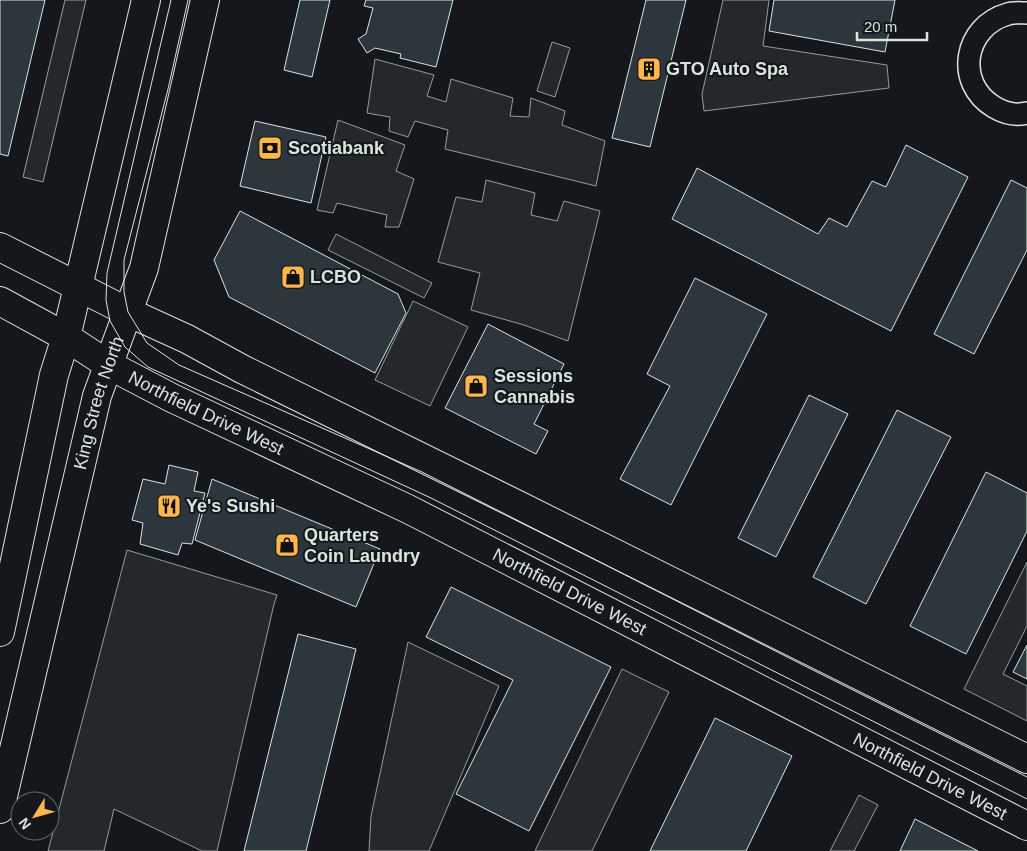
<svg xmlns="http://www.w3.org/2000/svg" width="1027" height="851" font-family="Helvetica,sans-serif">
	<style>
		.parking { fill: #24282b; stroke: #939e99 }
		.building { fill: #2c363c; stroke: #d8e6dc }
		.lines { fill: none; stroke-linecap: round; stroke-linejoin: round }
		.street-casing { stroke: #d8e6dc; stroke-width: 24 }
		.secondary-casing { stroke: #d8e6dc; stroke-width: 30 }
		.street { stroke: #14181c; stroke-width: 21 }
		.secondary { stroke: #14181c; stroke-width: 28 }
		.tram { stroke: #d8e6dc; stroke-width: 1 }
		.labels { text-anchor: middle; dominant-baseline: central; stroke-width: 4; stroke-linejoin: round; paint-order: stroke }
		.poi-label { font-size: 18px; font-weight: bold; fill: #d8e6dc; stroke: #14181c; text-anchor: start }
		.street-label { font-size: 18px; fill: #d8e6dc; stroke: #14181c }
	</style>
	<rect width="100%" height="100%" fill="#14181c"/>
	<path class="parking" d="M 65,0 L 86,0 L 43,182 L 23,177 Z
		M 723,0 L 769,0 L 763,46 L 887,65 L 889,88 L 704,111 L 702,94 Z
		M 552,42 L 570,48 L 555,97 L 537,91 Z
		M 375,59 L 434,75 L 427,96 L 446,102 L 451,79 L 513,98 L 510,116 L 529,117 L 531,98 L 565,111 L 562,125 L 605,141 L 596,186 L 445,149 L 448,130 L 415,121 L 408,137 L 389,131 L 390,117 L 367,113 Z
		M 338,120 L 405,145 L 396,171 L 414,179 L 399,227 L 385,227 L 387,215 L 337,203 L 333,213 L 317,210 Z
		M 486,180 L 535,193 L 531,215 L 557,221 L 564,201 L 600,211 L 568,341 L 524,325 L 471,310 L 480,273 L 438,262 L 456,197 L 482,202 Z
		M 336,234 L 432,283 L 424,298 L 328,250 Z
		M 413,301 L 468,327 L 430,406 L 375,380 Z
		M 127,550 L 277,595 L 274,604 L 217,851 L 202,851 L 114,809 L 104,851 L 48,851 Z
		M 1027,562 L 1027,626 L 1003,674 L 1027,686 L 1027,721 L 964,689 Z
		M 408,642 L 499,686 L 429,851 L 369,851 L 371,816 Z
		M 622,669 L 669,692 L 592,851 L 535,851 Z
		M 859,795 L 878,805 L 854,851 L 830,851 Z"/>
	<path class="building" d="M 0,0 L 45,0 L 8,156 L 0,154 Z
		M 300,0 L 330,0 L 312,77 L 284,70 Z
		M 366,0 L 453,0 L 436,67 L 400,58 L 401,54 L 375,48 L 367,53 L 358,39 L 366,34 L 373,8 L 364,6 Z
		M 646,0 L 686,0 L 650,147 L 612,138 Z
		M 774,0 L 895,0 L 885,52 L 769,31 Z
		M 255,121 L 326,137 L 311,203 L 240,186 Z
		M 906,145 L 968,177 L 891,331 L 672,219 L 697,168 L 818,234 L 829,218 L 847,227 L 872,181 L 886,187 Z
		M 1011,180 L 1027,188 L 1027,250 L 974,354 L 934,334 Z
		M 240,211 L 398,294 L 406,313 L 375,373 L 229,297 L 214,260 Z
		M 695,278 L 767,314 L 671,505 L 620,479 L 670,386 L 647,374 Z
		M 488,324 L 564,364 L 534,424 L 548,431 L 536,454 L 445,408 Z
		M 809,395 L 848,414 L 776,557 L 738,538 Z
		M 897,410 L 951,437 L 866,604 L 813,577 Z
		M 169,465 L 198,472 L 194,491 L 205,493 L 192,544 L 182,543 L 178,555 L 140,544 L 143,523 L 132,520 L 143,479 L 165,484 Z
		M 986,472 L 1027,493 L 1027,531 L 966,654 L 910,626 Z
		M 212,479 L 380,549 L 356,607 L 195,540 Z
		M 451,587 L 611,667 L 529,831 L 456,794 L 513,680 L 426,637 Z
		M 298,634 L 356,649 L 306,851 L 244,851 Z
		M 1027,645 L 1027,679 L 1013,672 Z
		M 715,718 L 792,756 L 746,851 L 650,851 Z
		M 915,819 L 978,851 L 900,851 Z"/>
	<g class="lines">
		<g class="street-casing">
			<path id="street" d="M 1027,13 C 1021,13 1013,12 1008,14 C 964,26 954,83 994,107 C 1004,113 1015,116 1027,113"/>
		</g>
		<g class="secondary-casing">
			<g id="secondary">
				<path d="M 0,247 L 128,312 L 187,339 L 242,369 L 518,505 L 1027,759"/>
				<path id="s1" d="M 0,301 L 66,337 L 109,365 L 172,398 L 408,509 L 1027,826"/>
				<path d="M 0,632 L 54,375 L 66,337 L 146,0"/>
				<path id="s2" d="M 0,809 L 97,396 L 144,268 L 205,0"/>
			</g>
		</g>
		<use href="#street" class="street"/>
		<use href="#secondary" class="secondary"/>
		<path class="tram" d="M 171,0 L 107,273 L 106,300 L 110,321 L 125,347 L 148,367 L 431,498 L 1027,799
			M 188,0 L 168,89 L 124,260 L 124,292 L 128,312 L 147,343 L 179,365 L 422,472 L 805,666 L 1027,777"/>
	</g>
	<defs>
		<g id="building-square" transform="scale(1.25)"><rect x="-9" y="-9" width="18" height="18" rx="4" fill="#ffb74d" stroke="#14181c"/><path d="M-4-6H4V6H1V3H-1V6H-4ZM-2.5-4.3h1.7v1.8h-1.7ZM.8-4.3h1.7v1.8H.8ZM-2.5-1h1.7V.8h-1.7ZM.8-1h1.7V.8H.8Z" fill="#111"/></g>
		<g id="bank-square" transform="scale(1.25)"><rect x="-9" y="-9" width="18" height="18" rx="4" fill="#ffb74d" stroke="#14181c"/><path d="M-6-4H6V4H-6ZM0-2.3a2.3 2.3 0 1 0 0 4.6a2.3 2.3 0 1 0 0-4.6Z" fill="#111"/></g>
		<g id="shop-square" transform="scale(1.25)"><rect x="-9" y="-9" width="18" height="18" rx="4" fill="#ffb74d" stroke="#14181c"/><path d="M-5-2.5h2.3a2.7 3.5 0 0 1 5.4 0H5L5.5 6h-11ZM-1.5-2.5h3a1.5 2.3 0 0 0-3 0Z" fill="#111"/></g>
		<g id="restaurant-square" transform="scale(1.25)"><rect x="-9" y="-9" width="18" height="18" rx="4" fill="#ffb74d" stroke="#14181c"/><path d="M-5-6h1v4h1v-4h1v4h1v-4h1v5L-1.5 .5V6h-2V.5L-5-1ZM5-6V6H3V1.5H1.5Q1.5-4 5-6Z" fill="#111"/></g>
	</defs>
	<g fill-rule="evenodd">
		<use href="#building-square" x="649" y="69"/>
		<use href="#bank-square" x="270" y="148"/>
		<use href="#shop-square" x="293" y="277"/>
		<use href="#shop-square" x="476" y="386"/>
		<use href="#restaurant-square" x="169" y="506"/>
		<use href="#shop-square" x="287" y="545"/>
	</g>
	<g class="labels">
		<g class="poi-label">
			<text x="666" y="69">GTO Auto Spa</text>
			<text x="288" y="148">Scotiabank</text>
			<text x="310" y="277">LCBO</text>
			<text x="494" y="376">Sessions<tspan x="494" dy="21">Cannabis</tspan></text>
			<text x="186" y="506">Ye's Sushi</text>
			<text x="304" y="535">Quarters<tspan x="304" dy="21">Coin Laundry</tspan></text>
		</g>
		<g class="street-label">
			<text stroke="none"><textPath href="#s2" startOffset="418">King Street North</textPath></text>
			<text stroke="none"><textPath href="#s1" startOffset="235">Northfield Drive West</textPath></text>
			<text stroke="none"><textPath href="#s1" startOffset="640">Northfield Drive West</textPath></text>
			<text stroke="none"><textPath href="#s1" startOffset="1045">Northfield Drive West</textPath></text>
		</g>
	</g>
	<g transform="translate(35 816) rotate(233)"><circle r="24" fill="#14181c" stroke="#626a69"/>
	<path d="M0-4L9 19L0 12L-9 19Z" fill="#ffb74d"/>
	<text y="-8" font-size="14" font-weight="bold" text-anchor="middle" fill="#d8e6dc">N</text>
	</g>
	<path d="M857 32v8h70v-8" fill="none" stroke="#d8e6dc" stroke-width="2.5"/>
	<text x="864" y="32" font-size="15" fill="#d8e6dc" stroke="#14181c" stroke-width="4" paint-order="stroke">20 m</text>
</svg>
